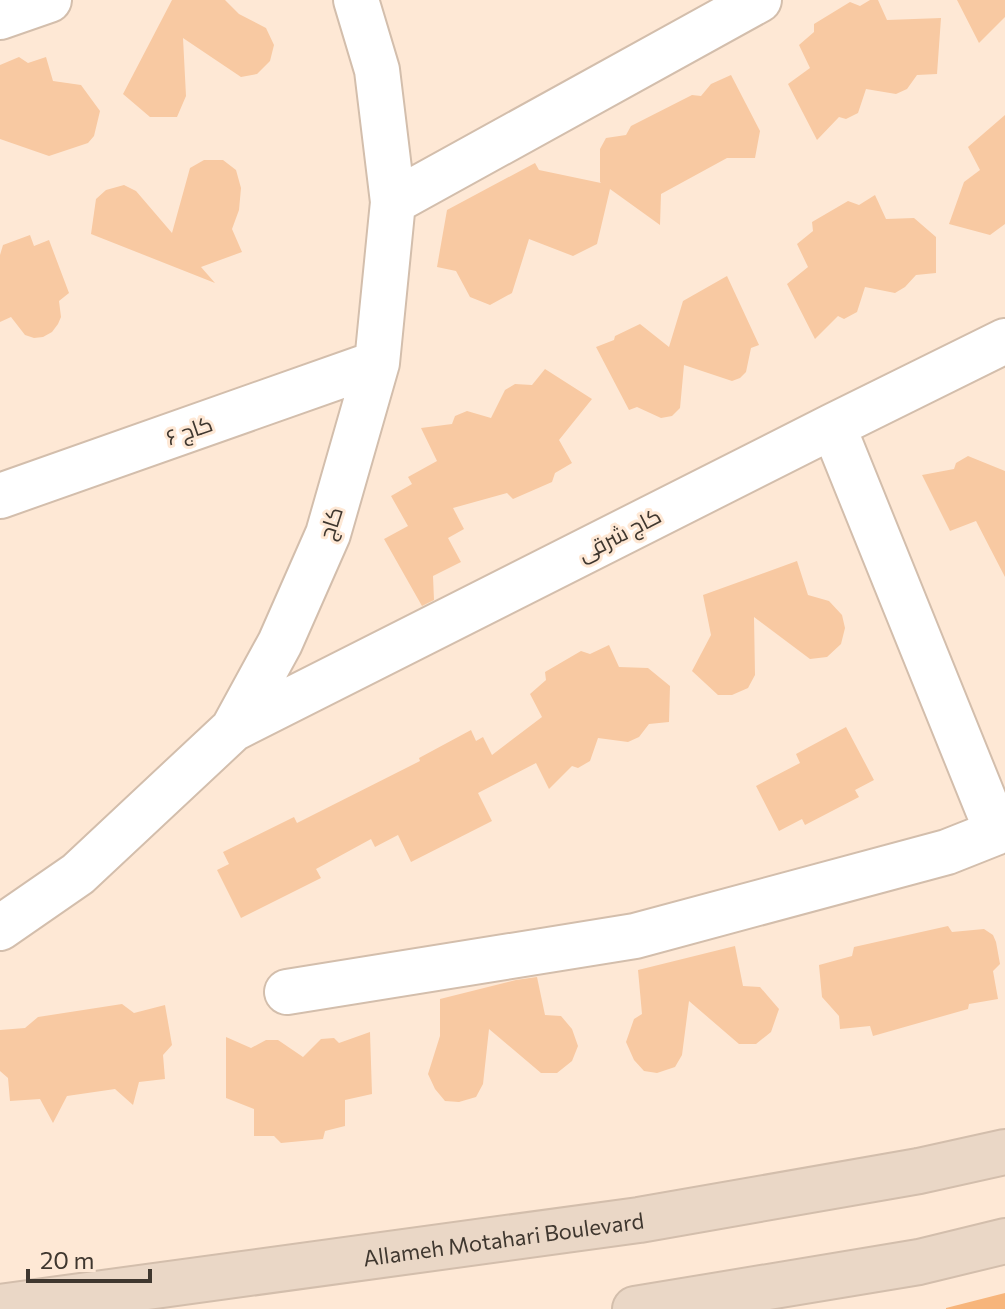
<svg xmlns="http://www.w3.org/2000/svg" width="1005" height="1309" font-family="Commissioner,Cairo,sans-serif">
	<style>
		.green { fill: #f7b57b }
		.building { fill: #f8c9a2 }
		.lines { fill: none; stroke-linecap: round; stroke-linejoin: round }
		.minor-casing { stroke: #d3beac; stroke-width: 48 }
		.secondary-casing { stroke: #d3beac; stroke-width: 48 }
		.minor { stroke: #fff; stroke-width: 44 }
		.secondary { stroke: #ead7c6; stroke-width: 44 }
		.labels { text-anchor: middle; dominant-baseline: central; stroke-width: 6; stroke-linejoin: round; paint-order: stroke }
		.street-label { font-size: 22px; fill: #3f372f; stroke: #fee8d5 }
	</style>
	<rect width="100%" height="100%" fill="#fee8d5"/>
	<path class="green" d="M 1005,1293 L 1005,1309 L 946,1309 L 946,1308 Z"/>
	<path class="building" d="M 172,0 L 225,0 L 239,14 L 266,28 L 274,45 L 270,61 L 257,74 L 241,77 L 183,38 L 186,96 L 177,117 L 150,117 L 123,94 Z
		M 870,0 L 878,0 L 887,20 L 941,18 L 937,74 L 917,75 L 907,89 L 896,94 L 866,89 L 858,113 L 846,119 L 839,117 L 817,140 L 788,84 L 810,68 L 799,45 L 814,32 L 814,24 L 850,2 L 860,6 Z
		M 957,0 L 1005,0 L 1005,17 L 979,43 Z
		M 19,57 L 28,63 L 46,57 L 53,81 L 81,85 L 100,111 L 94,136 L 88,143 L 49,156 L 0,139 L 0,65 Z
		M 731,75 L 760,131 L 755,158 L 727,158 L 661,194 L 660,225 L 610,189 L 597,244 L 573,256 L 529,239 L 512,293 L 490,305 L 470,297 L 456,271 L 437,267 L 447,210 L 535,163 L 539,170 L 601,183 L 600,182 L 600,149 L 606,138 L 626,135 L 631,126 L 692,95 L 701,96 L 711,84 Z
		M 1005,115 L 1005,224 L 990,235 L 949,224 L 964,182 L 980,170 L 968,147 Z
		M 204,160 L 223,160 L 236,170 L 241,188 L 239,210 L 232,229 L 242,252 L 201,267 L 215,283 L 91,234 L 96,199 L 106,190 L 124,185 L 136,191 L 172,233 L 190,168 Z
		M 875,195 L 886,219 L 914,218 L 936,237 L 936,273 L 916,275 L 905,287 L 895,293 L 865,287 L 857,312 L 844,319 L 838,316 L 815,339 L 787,284 L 808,267 L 797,244 L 813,231 L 812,222 L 848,201 L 859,205 Z
		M 30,235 L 34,246 L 49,240 L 69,293 L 59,301 L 61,317 L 58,324 L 52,332 L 43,337 L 34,338 L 25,335 L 11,317 L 0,322 L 0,255 L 3,245 Z
		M 727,276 L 759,345 L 751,348 L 746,372 L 740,378 L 732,381 L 684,365 L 680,408 L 672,416 L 661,418 L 637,407 L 629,410 L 596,347 L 614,340 L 615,336 L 640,324 L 669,347 L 683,301 Z
		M 545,369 L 592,399 L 559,440 L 572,463 L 555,473 L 552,482 L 513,499 L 507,493 L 453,508 L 464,529 L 448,538 L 461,562 L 433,576 L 434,600 L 422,606 L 384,539 L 408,526 L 391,496 L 412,484 L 408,477 L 437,461 L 421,428 L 452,424 L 455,416 L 467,411 L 491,418 L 505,390 L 515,384 L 532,385 Z
		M 968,456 L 1005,471 L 1005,577 L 976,521 L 950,531 L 922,475 L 954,469 L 956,463 Z
		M 797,561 L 808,595 L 829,601 L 842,615 L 845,628 L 841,644 L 827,657 L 810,659 L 754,617 L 755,675 L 748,688 L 732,695 L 718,695 L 692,671 L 711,635 L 703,595 Z
		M 609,645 L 619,667 L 648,668 L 670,686 L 669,722 L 649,724 L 639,737 L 628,742 L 598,738 L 590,761 L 578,768 L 572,766 L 549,789 L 536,763 L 478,793 L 492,821 L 411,862 L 398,835 L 375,847 L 371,839 L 316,869 L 321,878 L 241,918 L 217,870 L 229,864 L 223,852 L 294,817 L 297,823 L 420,761 L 419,758 L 471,730 L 476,741 L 483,737 L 492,755 L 542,717 L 530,694 L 546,680 L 545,672 L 581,651 L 590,654 Z
		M 846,727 L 874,780 L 855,790 L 859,797 L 805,825 L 802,819 L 779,831 L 756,786 L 800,763 L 796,754 Z
		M 948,926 L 952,932 L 984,929 L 993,935 L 996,942 L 1000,964 L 993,971 L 998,999 L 969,1004 L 968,1009 L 873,1036 L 870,1026 L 840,1029 L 839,1016 L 822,997 L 819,965 L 852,956 L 854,947 Z
		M 735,946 L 743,986 L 760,987 L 779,1009 L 771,1032 L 756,1044 L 739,1044 L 689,1001 L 682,1055 L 675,1067 L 657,1073 L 644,1071 L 634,1060 L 626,1042 L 634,1019 L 642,1014 L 638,970 Z
		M 537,977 L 545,1015 L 561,1016 L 572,1029 L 578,1046 L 572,1061 L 557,1073 L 541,1073 L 489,1029 L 483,1084 L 476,1097 L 459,1102 L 445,1101 L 435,1089 L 428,1074 L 440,1036 L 440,999 L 516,980 Z
		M 122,1004 L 134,1013 L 165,1005 L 172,1045 L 163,1055 L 165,1079 L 139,1082 L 133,1105 L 115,1089 L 67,1096 L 53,1123 L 40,1099 L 10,1101 L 8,1078 L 0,1071 L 0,1030 L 25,1028 L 38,1017 Z
		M 370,1032 L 372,1094 L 345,1100 L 345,1126 L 325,1131 L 323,1139 L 281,1143 L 274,1136 L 254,1136 L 254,1109 L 226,1098 L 226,1037 L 251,1048 L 266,1040 L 278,1040 L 303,1057 L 321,1039 L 334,1038 L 339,1043 Z"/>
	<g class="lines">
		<g class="minor-casing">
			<path id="minor" d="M 0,17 L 49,0
				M 393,202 L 759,0
				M 833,426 L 997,832
				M 0,496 L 377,363
				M 233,729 L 833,426 L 1005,341
				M 0,928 L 78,874 L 233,729 L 280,643 L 328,534 L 377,363 L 393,202 L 377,70 L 356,0
				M 287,992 L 635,936 L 947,852 L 1005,829"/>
		</g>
		<g class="secondary-casing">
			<g id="secondary">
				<path id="s1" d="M 0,1307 L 639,1220 L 919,1171 L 1005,1152"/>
				<path d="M 635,1309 L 919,1262 L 1005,1241"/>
			</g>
		</g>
		<use href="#minor" class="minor"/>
		<use href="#secondary" class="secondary"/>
	</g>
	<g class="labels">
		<g class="street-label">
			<text transform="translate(189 430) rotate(-19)">کاج ۶</text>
			<text transform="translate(330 523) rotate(-72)">کاج</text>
			<text transform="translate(619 534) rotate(-27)">کاج شرقی</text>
			<text stroke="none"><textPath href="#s1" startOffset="508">Allameh Motahari Boulevard</textPath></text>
		</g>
	</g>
	<path d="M28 1269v12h122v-12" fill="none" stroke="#3f372f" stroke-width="4"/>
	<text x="40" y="1269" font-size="24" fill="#3f372f" stroke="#fee8d5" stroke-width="6" paint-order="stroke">20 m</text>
</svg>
